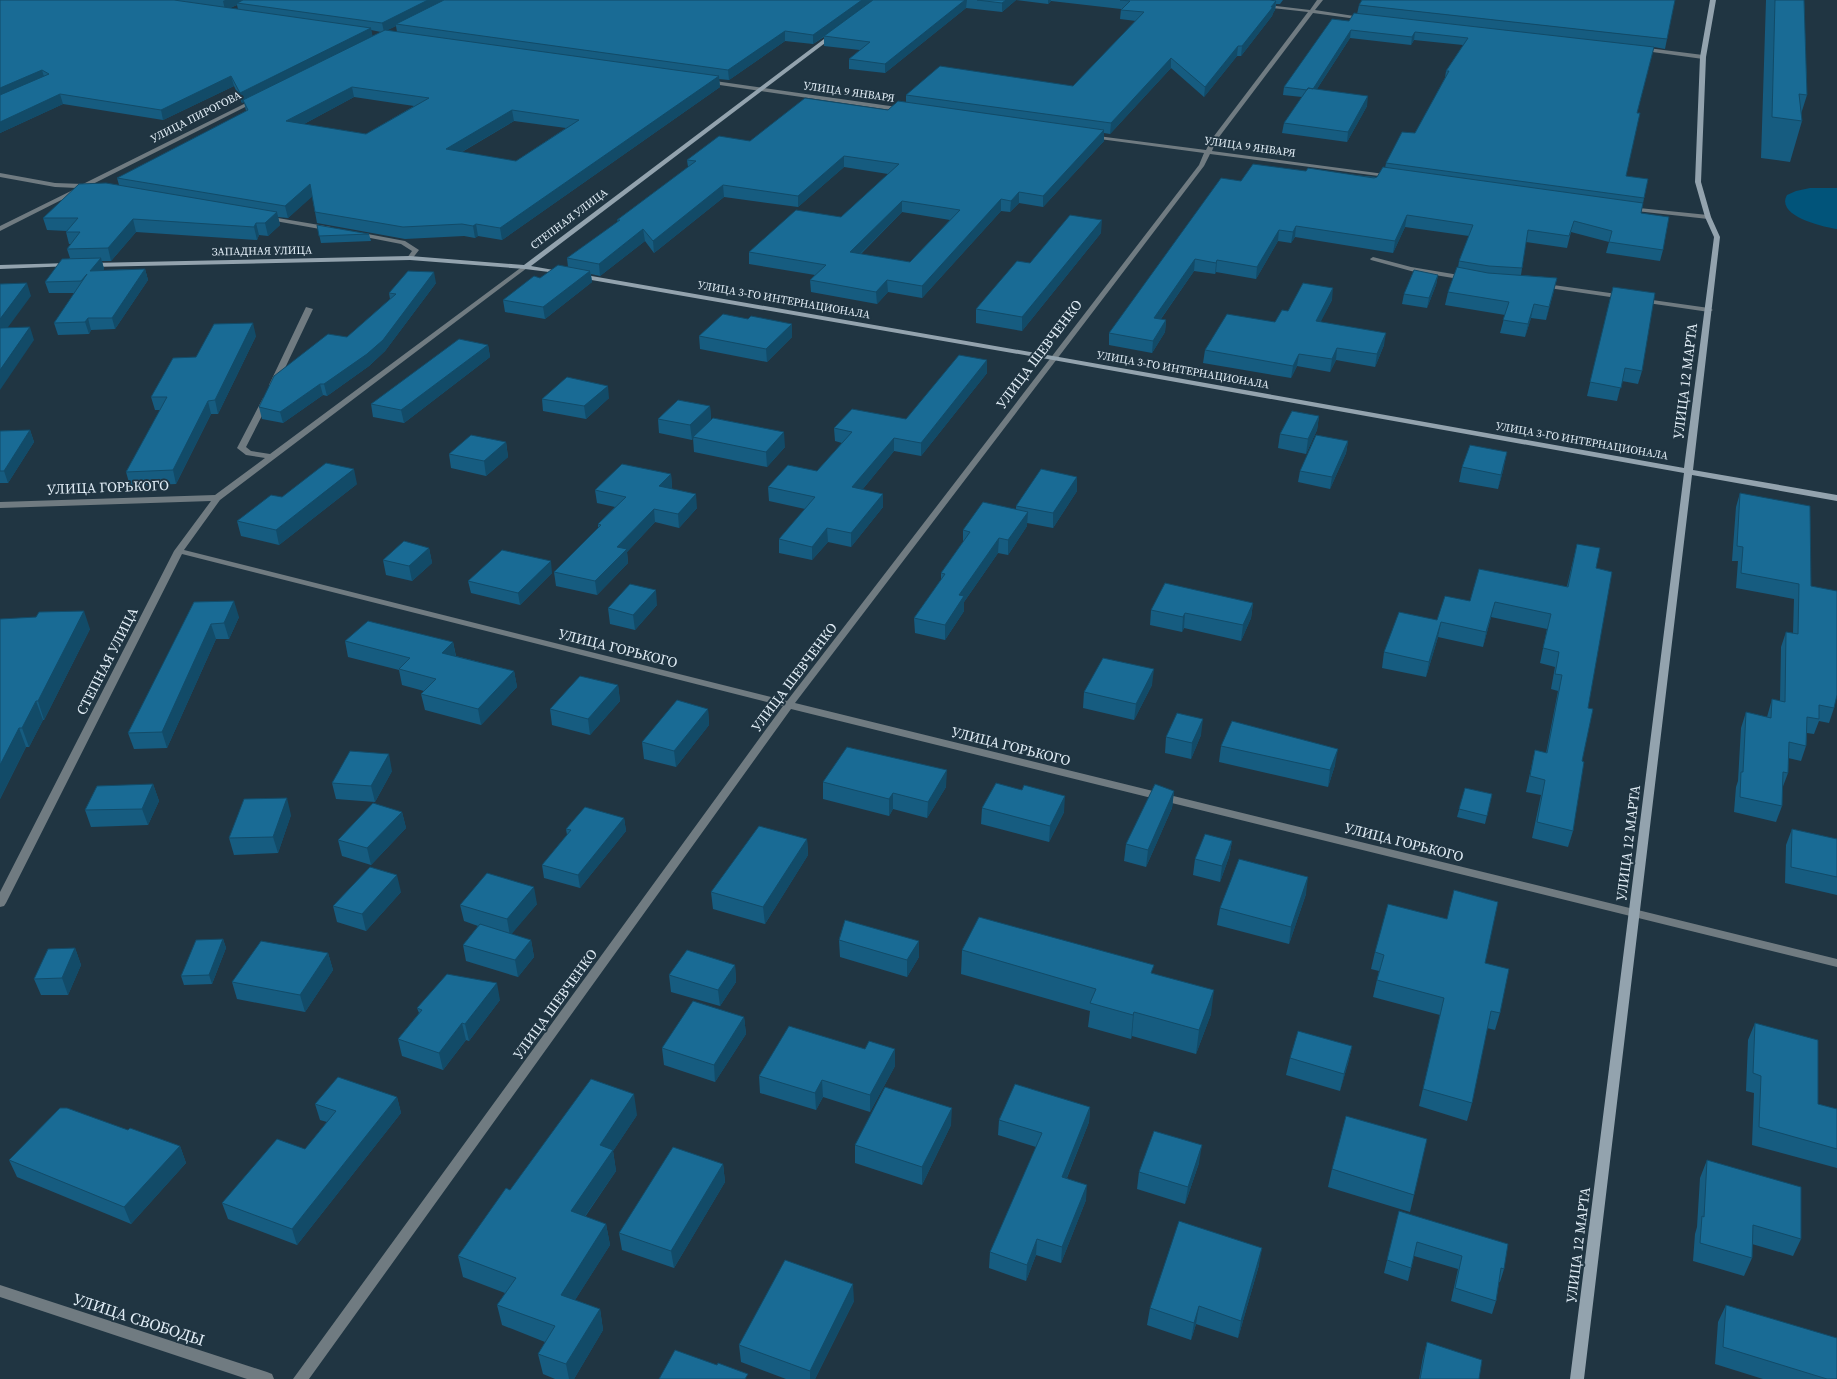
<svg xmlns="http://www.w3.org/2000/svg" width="1837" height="1379" font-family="'Source Serif 4',serif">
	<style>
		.green { fill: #01547a }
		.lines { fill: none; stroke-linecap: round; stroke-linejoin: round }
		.street { fill: #707b81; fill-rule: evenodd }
		.secondary { fill: #93a3ae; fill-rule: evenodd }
		.wall { fill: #165c80; fill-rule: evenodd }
		.shaded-wall { fill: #124b68 }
		.building { fill: #196b95; stroke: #124b68; fill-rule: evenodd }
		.labels { text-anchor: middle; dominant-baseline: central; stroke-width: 4; stroke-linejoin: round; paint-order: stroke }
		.far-street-label { font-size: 11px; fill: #e1edf6; stroke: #203542 }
		.street-label { font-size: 14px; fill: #e1edf6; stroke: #203542 }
		.near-street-label { font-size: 16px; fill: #e1edf6; stroke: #203542 }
	</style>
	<rect width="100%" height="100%" fill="#203542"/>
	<path class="green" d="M 1810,188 L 1837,188 L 1837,229 C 1824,227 1775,216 1787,195 L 1796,191 Z"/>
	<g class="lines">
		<path class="street" d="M 1317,0 L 1323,0 L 1315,10 L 1367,18 L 1364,20 L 1313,13 L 1216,141 L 1212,151 L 1392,175 L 1395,177 L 1394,178 L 1210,154 L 1204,166 L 795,703 L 1837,959 L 1837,967 L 791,709 L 309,1379 L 293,1379 L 783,706 L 182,554 L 6,903 L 4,906 L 0,907 L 0,892 L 174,551 L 211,501 L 0,508 L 0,502 L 215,495 L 265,458 L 246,455 L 237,448 L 263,398 L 266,398 L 270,400 L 246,447 L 251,451 L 270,454 L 523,266 L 527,266 L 527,268 L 220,500 L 184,550 L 787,701 L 1199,165 L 1204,153 L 1092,138 L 1089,136 L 1090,135 L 1206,150 L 1211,140 L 1308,12 L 1262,7 L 1260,4 L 1310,10 Z
			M 1640,47 L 1703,55 L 1706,57 L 1703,59 L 1638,50 L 1637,49 Z
			M 708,80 L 904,108 L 907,110 L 904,112 L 706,83 L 706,81 Z
			M 254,99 L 259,100 L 0,231 L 0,226 L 77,188 L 55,187 L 0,177 L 0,173 L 55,183 L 83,184 Z
			M 1629,207 L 1708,215 L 1711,217 L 1708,219 L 1627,210 L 1627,208 Z
			M 266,216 L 331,227 L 334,229 L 331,231 L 264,219 L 264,217 Z
			M 357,232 L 405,241 L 419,250 L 412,259 L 408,259 L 407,258 L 412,251 L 401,244 L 355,235 L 354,234 Z
			M 1373,257 L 1411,267 L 1465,276 L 1469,278 L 1465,280 L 1411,271 L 1371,260 L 1370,259 Z
			M 1539,283 L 1624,295 L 1628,297 L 1624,299 L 1542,287 L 1539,287 Z
			M 1638,298 L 1709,308 L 1713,310 L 1709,312 L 1641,302 L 1637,300 Z
			M 306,307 L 313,309 L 277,385 L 273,387 L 270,387 L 269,385 Z
			M 0,1285 L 267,1372 L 272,1374 L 274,1379 L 247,1379 L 0,1297 Z"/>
		<path class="secondary" d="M 1710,0 L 1716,0 L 1706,57 L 1701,182 L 1711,217 L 1720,237 L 1693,470 L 1837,495 L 1837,501 L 1692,475 L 1584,1379 L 1570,1379 L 1684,473 L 1053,360 L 580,278 L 576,276 L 580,274 L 1053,356 L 1684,468 L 1714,237 L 1705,217 L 1695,182 L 1700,57 Z
			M 832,33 L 837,34 L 531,266 L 565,272 L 565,274 L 525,269 L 410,260 L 91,267 L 88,265 L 91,263 L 410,256 L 524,265 Z
			M 69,263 L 71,264 L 71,266 L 0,269 L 0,265 Z"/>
	</g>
	<path class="wall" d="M 0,0 L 1283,0 L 1280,4 L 1276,4 L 1275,10 L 1273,13 L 1272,16 L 1241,56 L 1237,56 L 1204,97 L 1171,68 L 1110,134 L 1104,133 L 1104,141 L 1043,207 L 1019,203 L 1010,212 L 1001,211 L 922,298 L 888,292 L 877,304 L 811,292 L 810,280 L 815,275 L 749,264 L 749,252 L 841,217 L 888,174 L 844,167 L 798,207 L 724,197 L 654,253 L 645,241 L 600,276 L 591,274 L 592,282 L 545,319 L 505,312 L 503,300 L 540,278 L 568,267 L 567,258 L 618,222 L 617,220 L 688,167 L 687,160 L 750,141 L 888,110 L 906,102 L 906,95 L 1073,86 L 1136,21 L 1120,19 L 1121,9 L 1051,1 L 1048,4 L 1016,0 L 1002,12 L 966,8 L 885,73 L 849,69 L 849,59 L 860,50 L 824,46 L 824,37 L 813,44 L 785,41 L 729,80 L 719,79 L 720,87 L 502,240 L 478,236 L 475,238 L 464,236 L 405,239 L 317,223 L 312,196 L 288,218 L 278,217 L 280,225 L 268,236 L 259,235 L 257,240 L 136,232 L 111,261 L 102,261 L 104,269 L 103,270 L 145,269 L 148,280 L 115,329 L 91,330 L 89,334 L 58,335 L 54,323 L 75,293 L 49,293 L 45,282 L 70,258 L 67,249 L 71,244 L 69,244 L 66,232 L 67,231 L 47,230 L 43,218 L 119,185 L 117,178 L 246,111 L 244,102 L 242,103 L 234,86 L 163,120 L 63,104 L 0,133 ZM 237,5 L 238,9 L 230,8 ZM 396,26 L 397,32 L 387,30 ZM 371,30 L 381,32 L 372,36 ZM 354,97 L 414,106 L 366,134 L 304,124 ZM 514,121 L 566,128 L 516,161 L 462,152 ZM 902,212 L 950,220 L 910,262 L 861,254 Z
		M 1766,0 L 1804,0 L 1807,95 L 1801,114 L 1802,121 L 1790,162 L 1761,158 Z
		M 1359,5 L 1667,39 L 1665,49 L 1654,47 L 1637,113 L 1626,176 L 1648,179 L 1641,213 L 1663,250 L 1660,261 L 1606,253 L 1609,242 L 1571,232 L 1567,248 L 1526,242 L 1521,275 L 1557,278 L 1546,320 L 1531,318 L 1525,337 L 1500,333 L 1505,315 L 1445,305 L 1448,292 L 1458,268 L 1459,261 L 1469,236 L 1405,227 L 1393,253 L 1295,237 L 1291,243 L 1278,241 L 1256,279 L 1216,272 L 1215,274 L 1194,271 L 1161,319 L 1166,320 L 1165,332 L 1152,353 L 1109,345 L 1109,333 L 1241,181 L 1306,171 L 1377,177 L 1385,168 L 1386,163 L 1415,133 L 1445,78 L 1446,71 L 1463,45 L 1414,40 L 1411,45 L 1350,38 L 1317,89 L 1367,106 L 1347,142 L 1282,133 L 1284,123 L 1302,97 L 1283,95 L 1284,87 L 1349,21 L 1357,14 Z
		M 317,225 L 369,234 L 371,241 L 321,243 Z
		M 1101,233 L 1022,331 L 976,323 L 976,309 L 1030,263 Z
		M 1438,275 L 1436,285 L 1427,308 L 1402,304 L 1404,294 Z
		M 436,283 L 385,351 L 369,366 L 327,396 L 323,395 L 283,423 L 262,419 L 259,407 L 347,337 L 390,299 L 389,293 Z
		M 1610,299 L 1642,371 L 1638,384 L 1622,381 L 1617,401 L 1587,396 Z
		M 1332,300 L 1320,322 L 1384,345 L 1375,367 L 1336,360 L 1330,372 L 1297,366 L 1291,378 L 1203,363 L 1205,350 L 1275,322 L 1288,311 Z
		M 748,319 L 792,337 L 767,362 L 700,349 L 699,336 Z
		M 256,336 L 218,414 L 211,414 L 176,484 L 130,486 L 126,472 L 160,410 L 155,410 L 151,397 L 196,357 Z
		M 488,345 L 490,357 L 404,423 L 373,417 L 371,404 Z
		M 987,360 L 987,373 L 921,456 L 894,451 L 862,490 L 883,494 L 883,507 L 851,547 L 828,542 L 812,560 L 779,553 L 779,539 L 805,509 L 769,501 L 768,487 L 817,471 L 842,443 L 835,441 L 834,428 L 906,419 Z
		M 609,398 L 586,419 L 543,411 L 542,399 Z
		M 710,406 L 711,420 L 785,447 L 767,467 L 694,452 L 693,438 L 692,440 L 659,433 L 658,419 Z
		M 1319,416 L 1317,430 L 1306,454 L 1278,448 L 1280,434 Z
		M 30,430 L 34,442 L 8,483 L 0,483 L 0,431 Z
		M 1348,441 L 1346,453 L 1330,489 L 1298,482 L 1300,471 Z
		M 506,442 L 508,457 L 486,476 L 451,468 L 449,454 Z
		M 1462,467 L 1504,467 L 1498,489 L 1459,482 Z
		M 671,474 L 672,488 L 671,489 L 697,508 L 679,528 L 655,522 L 627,552 L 628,563 L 597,595 L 556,586 L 554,572 L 598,528 L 598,524 L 615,507 L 597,503 L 595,490 Z
		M 1077,477 L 1077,491 L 1053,528 L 1027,523 L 1027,526 L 1008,555 L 998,553 L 964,602 L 964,611 L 945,640 L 915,633 L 914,618 L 941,580 L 941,573 L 963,542 L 963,530 L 1016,509 L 1016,506 Z
		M 357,484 L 279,545 L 241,536 L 237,521 Z
		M 1740,493 L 1811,586 L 1834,708 L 1829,723 L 1819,721 L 1814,734 L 1807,733 L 1806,746 L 1801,761 L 1788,758 L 1788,773 L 1782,789 L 1782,806 L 1776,822 L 1734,812 L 1736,787 L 1738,781 L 1741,728 L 1746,712 L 1767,717 L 1772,699 L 1780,701 L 1781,647 L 1786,632 L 1793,633 L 1794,599 L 1736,588 L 1738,561 L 1732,561 L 1736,507 Z
		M 1577,544 L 1596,568 L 1588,708 L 1582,761 L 1573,831 L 1568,847 L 1532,838 L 1541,795 L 1526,792 L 1535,750 L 1546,753 L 1558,691 L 1551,689 L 1555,667 L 1540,663 L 1547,629 L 1491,617 L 1483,647 L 1438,637 L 1426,677 L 1382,668 L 1384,652 L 1470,601 L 1567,586 Z
		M 429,548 L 432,563 L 412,581 L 386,575 L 383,560 Z
		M 552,573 L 520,605 L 471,593 L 468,581 Z
		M 194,602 L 239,617 L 229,639 L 216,639 L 167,748 L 134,749 L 128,733 Z
		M 1253,603 L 1251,618 L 1241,641 L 1184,628 L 1182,632 L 1150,625 L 1151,610 Z
		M 657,605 L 635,630 L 610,624 L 608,608 Z
		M 0,619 L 90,629 L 44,720 L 43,720 L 29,747 L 26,747 L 0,799 Z
		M 345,641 L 453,642 L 456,656 L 514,671 L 517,687 L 481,725 L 425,710 L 421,694 L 424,691 L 402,685 L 399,670 L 348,657 Z
		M 618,685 L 620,701 L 590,735 L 552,725 L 550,709 Z
		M 1152,685 L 1134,720 L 1083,708 L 1084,692 Z
		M 708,709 L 709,725 L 676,767 L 644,759 L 642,742 Z
		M 1201,735 L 1191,759 L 1165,753 L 1166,737 Z
		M 1221,746 L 1335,765 L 1328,787 L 1219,762 Z
		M 392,771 L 375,802 L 336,799 L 332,783 Z
		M 823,782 L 946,787 L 927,818 L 893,809 L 889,816 L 823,799 Z
		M 153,784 L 159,801 L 148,825 L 91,827 L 85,810 Z
		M 1465,788 L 1492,794 L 1485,824 L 1457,817 Z
		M 1174,791 L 1172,808 L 1146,867 L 1124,861 L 1126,844 Z
		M 982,808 L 1064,812 L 1049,842 L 981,824 Z
		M 402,812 L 406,828 L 371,865 L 342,856 L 338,840 Z
		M 291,815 L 278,853 L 234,855 L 229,838 Z
		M 624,818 L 626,831 L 580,888 L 544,878 L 542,865 L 567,835 L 566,829 Z
		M 1792,829 L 1837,839 L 1837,895 L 1785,883 L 1786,845 Z
		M 807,839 L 808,855 L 765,924 L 713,909 L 711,892 Z
		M 1232,841 L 1229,857 L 1220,882 L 1193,875 L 1195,859 Z
		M 401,892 L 366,931 L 337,922 L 333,906 Z
		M 1306,894 L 1289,944 L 1217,925 L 1220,908 Z
		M 537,904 L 511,934 L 531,940 L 534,957 L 518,977 L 466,961 L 463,945 L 478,926 L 464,921 L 460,905 Z
		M 223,939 L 226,948 L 212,984 L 184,985 L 181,976 Z
		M 839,940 L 919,957 L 907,977 L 840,957 Z
		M 75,948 L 81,965 L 68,995 L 41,995 L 34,979 Z
		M 962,950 L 1153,973 L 1211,1014 L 1196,1054 L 1132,1036 L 1131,1039 L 1088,1027 L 1090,1011 L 961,974 Z
		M 1375,952 L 1485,963 L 1500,1013 L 1495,1030 L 1487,1028 L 1472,1103 L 1467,1121 L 1419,1106 L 1440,1015 L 1373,997 L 1379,971 L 1371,969 Z
		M 328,953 L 333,970 L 305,1012 L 237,999 L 232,982 Z
		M 735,965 L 736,982 L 720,1006 L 671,992 L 669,975 Z
		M 500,1000 L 469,1041 L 466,1040 L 443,1070 L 402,1056 L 398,1039 L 419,1013 L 417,1008 Z
		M 744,1017 L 746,1034 L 715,1082 L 664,1065 L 662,1048 Z
		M 1755,1023 L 1818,1104 L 1837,1109 L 1837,1168 L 1752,1145 L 1754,1093 L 1746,1091 L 1748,1040 Z
		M 1352,1046 L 1348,1063 L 1340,1091 L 1286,1075 L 1290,1058 Z
		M 895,1066 L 870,1112 L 823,1097 L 816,1110 L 760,1093 L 759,1076 Z
		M 397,1097 L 401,1113 L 297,1245 L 228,1219 L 222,1203 L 305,1149 L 327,1122 L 320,1120 L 315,1104 Z
		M 1090,1107 L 1089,1122 L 1067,1178 L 1086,1200 L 1061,1263 L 1036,1255 L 1026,1281 L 989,1268 L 990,1252 L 1036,1147 L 998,1135 L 999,1120 Z
		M 637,1115 L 613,1151 L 616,1171 L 585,1217 L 606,1224 L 610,1245 L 575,1300 L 600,1309 L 603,1330 L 574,1379 L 555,1379 L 543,1374 L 538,1354 L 545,1342 L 502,1325 L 497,1305 L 505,1293 L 463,1277 L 458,1256 L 510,1190 Z
		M 951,1125 L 922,1185 L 855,1163 L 855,1145 Z
		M 180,1146 L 186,1163 L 131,1224 L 17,1177 L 9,1160 Z
		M 1707,1160 L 1801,1239 L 1793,1256 L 1752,1244 L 1752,1258 L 1744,1276 L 1693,1261 L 1695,1234 L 1697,1227 L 1700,1178 Z
		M 1199,1163 L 1185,1204 L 1137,1189 L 1139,1172 Z
		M 723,1164 L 725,1182 L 674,1268 L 622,1250 L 619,1233 Z
		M 1332,1169 L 1414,1195 L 1410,1212 L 1328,1187 Z
		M 1399,1211 L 1504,1269 L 1500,1282 L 1499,1282 L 1496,1301 L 1492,1314 L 1451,1301 L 1458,1269 L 1414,1256 L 1408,1281 L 1384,1273 Z
		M 1259,1265 L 1238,1338 L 1196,1324 L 1191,1340 L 1147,1325 L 1150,1308 Z
		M 854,1301 L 815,1379 L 786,1379 L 741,1362 L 739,1345 Z
		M 1726,1305 L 1837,1379 L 1763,1379 L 1715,1364 L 1718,1322 Z
		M 1427,1342 L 1479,1379 L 1419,1379 L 1423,1357 Z"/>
	<path class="shaded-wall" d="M 225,0 L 249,0 L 237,3 L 237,5 L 225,10 L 223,1 Z
		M 428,0 L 449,0 L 396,24 L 396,26 L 384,32 L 382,23 Z
		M 862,0 L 875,0 L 813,44 L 813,35 Z
		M 965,0 L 967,0 L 966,8 L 885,73 L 885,64 Z
		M 1006,0 L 1016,0 L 1002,12 L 1002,3 Z
		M 1048,0 L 1051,0 L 1051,1 L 1048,4 Z
		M 1276,1 L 1275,10 L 1273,13 L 1272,16 L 1241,56 L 1242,46 Z
		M 371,28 L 373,38 L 243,100 L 244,102 L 242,103 L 240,93 Z
		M 1351,30 L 1350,38 L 1311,98 L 1312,90 Z
		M 785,31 L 785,41 L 729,80 L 728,70 Z
		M 1415,32 L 1414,40 L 1411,45 L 1412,37 Z
		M 1238,46 L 1237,56 L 1204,97 L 1205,87 Z
		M 1171,58 L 1171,68 L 1110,134 L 1111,123 Z
		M 42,70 L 45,80 L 0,100 L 0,88 Z
		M 231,76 L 234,86 L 163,120 L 161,110 Z
		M 719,76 L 720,87 L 502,240 L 500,228 Z
		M 352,87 L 354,97 L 289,132 L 286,121 Z
		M 60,94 L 63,104 L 0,133 L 0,122 Z
		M 1368,96 L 1367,106 L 1347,142 L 1348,132 Z
		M 512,110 L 514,121 L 448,160 L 446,149 Z
		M 1104,130 L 1104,141 L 1043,207 L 1043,196 Z
		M 844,156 L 844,167 L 798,207 L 798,196 Z
		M 310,184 L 313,196 L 288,218 L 285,206 Z
		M 723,185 L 724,197 L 654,253 L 653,241 Z
		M 1019,192 L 1019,203 L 1010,212 L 1011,201 Z
		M 1001,199 L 1001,211 L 922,298 L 922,286 Z
		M 902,201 L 902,212 L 850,264 L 850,252 Z
		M 277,212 L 280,225 L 268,236 L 265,223 Z
		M 1407,215 L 1405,227 L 1393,253 L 1395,241 Z
		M 133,219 L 136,232 L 111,261 L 108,248 Z
		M 1102,220 L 1101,233 L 1022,331 L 1022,317 Z
		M 256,223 L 259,235 L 257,240 L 254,227 Z
		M 476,224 L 478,236 L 475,238 L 473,226 Z
		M 1296,226 L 1295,237 L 1291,243 L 1293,232 Z
		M 643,229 L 645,241 L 600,276 L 599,264 Z
		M 1279,230 L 1278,241 L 1256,279 L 1257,267 Z
		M 101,258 L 104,269 L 93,282 L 90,271 Z
		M 1195,259 L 1194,271 L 1153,330 L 1154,318 Z
		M 1217,260 L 1216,272 L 1215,274 L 1216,263 Z
		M 145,269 L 148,280 L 115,329 L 112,318 Z
		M 590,271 L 592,282 L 545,319 L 543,307 Z
		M 434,272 L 436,283 L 385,351 L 369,366 L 327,396 L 324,384 Z
		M 1438,275 L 1436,285 L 1427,308 L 1429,298 Z
		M 1557,278 L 1554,291 L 1546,320 L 1549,307 Z
		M 887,280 L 888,292 L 877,304 L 876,292 Z
		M 27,283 L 31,296 L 0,338 L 0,319 Z
		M 1333,288 L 1332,300 L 1315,333 L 1316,321 Z
		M 1534,304 L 1531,318 L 1525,337 L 1528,324 Z
		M 88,318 L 91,330 L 89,334 L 85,322 Z
		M 1166,320 L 1165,332 L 1152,353 L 1153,341 Z
		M 253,323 L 256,336 L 218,414 L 215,400 Z
		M 792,324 L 792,337 L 767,362 L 766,349 Z
		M 30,327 L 34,340 L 0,390 L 0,370 Z
		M 1386,333 L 1384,345 L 1375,367 L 1377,354 Z
		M 488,345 L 490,357 L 404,423 L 401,410 Z
		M 1337,348 L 1336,360 L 1330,372 L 1332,359 Z
		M 1299,354 L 1297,366 L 1291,378 L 1293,366 Z
		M 987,360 L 987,373 L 921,456 L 921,443 Z
		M 320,384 L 323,395 L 283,423 L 280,412 Z
		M 608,386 L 609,398 L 586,419 L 584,406 Z
		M 208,401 L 211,414 L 176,484 L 173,470 Z
		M 710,406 L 711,420 L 692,440 L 690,425 Z
		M 1319,416 L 1317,430 L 1306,454 L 1308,439 Z
		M 30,430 L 34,442 L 8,483 L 4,471 Z
		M 784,432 L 785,447 L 767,467 L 766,452 Z
		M 894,438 L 894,451 L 853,501 L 852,487 Z
		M 1348,441 L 1346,453 L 1330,489 L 1332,477 Z
		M 506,442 L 508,457 L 486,476 L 484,461 Z
		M 1507,452 L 1504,467 L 1498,489 L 1501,475 Z
		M 354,469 L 357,484 L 279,545 L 276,530 Z
		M 671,474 L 672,488 L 660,500 L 659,486 Z
		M 1077,477 L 1077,491 L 1053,528 L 1053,513 Z
		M 696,494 L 697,508 L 679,528 L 678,514 Z
		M 883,494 L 883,507 L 851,547 L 851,533 Z
		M 654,509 L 655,522 L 627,552 L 628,563 L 597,595 L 595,581 L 617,547 Z
		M 1028,512 L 1027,526 L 1008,555 L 1008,540 Z
		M 827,528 L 828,542 L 812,560 L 812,547 Z
		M 999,538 L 998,553 L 964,602 L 964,611 L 945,640 L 945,625 L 959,595 Z
		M 429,548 L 432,563 L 412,581 L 409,566 Z
		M 551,561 L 552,573 L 520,605 L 518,593 Z
		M 656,590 L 657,605 L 635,630 L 633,615 Z
		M 234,601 L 239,617 L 229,639 L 224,623 Z
		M 1495,602 L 1483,647 L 1486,632 Z
		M 1253,603 L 1251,618 L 1241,641 L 1243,625 Z
		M 84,611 L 90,629 L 44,720 L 38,701 Z
		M 1185,613 L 1184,628 L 1182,632 L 1183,617 Z
		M 1441,622 L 1438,637 L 1426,677 L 1429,662 Z
		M 211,624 L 216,639 L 167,748 L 162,732 Z
		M 453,642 L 456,658 L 442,653 Z
		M 1154,669 L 1152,685 L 1134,720 L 1136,704 Z
		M 514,671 L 517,687 L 481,725 L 478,709 Z
		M 618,685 L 620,701 L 590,735 L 588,719 Z
		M 36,701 L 43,720 L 29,747 L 22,728 Z
		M 708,709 L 709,725 L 676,767 L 674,751 Z
		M 1203,719 L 1201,735 L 1191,759 L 1192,743 Z
		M 19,728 L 26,747 L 0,799 L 0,765 Z
		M 1338,749 L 1335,765 L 1328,787 L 1330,770 Z
		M 389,754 L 392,771 L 375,802 L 371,786 Z
		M 947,770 L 946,787 L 927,818 L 928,802 Z
		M 153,784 L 159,801 L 148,825 L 142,809 Z
		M 1174,791 L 1172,808 L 1146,867 L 1148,850 Z
		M 893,793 L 893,809 L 889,816 L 889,799 Z
		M 1065,796 L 1064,812 L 1049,842 L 1050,826 Z
		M 287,798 L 291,815 L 278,853 L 273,837 Z
		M 402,812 L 406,828 L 371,865 L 367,848 Z
		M 624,818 L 626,831 L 580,888 L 578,875 Z
		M 807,839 L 808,855 L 765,924 L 763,907 Z
		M 1232,841 L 1229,857 L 1220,882 L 1222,866 Z
		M 397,875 L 401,892 L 366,931 L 362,914 Z
		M 1308,877 L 1306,894 L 1289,944 L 1291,927 Z
		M 534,887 L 537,904 L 510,936 L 507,919 Z
		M 223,939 L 226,948 L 212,984 L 209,975 Z
		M 531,940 L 534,957 L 518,977 L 515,960 Z
		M 919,941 L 919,957 L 907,977 L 907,960 Z
		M 75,948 L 81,965 L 68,995 L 62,978 Z
		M 328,953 L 333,970 L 305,1012 L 300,995 Z
		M 735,965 L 736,982 L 720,1006 L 718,990 Z
		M 497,983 L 500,1000 L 469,1041 L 465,1024 Z
		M 1214,990 L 1211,1014 L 1196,1054 L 1199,1030 Z
		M 1134,1012 L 1132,1036 L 1131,1039 L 1133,1015 Z
		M 744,1017 L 746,1034 L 715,1082 L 714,1065 Z
		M 462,1023 L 466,1040 L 443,1070 L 439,1053 Z
		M 1352,1046 L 1348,1063 L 1340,1091 L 1344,1074 Z
		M 895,1049 L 895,1066 L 870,1112 L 870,1095 Z
		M 822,1080 L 823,1097 L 816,1110 L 815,1093 Z
		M 634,1094 L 637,1115 L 613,1151 L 616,1171 L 574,1232 L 571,1211 L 600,1145 Z
		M 397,1097 L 401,1113 L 297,1245 L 292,1229 Z
		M 1090,1107 L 1089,1122 L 1061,1192 L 1062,1177 Z
		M 952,1108 L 951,1125 L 922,1185 L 922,1167 Z
		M 1202,1145 L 1199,1163 L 1185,1204 L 1188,1187 Z
		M 180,1146 L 186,1163 L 131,1224 L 124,1207 Z
		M 723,1164 L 725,1182 L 674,1268 L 671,1251 Z
		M 1087,1185 L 1086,1200 L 1061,1263 L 1062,1247 Z
		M 606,1224 L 610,1245 L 565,1316 L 561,1295 Z
		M 1037,1239 L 1036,1255 L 1026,1281 L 1027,1265 Z
		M 1262,1248 L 1259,1265 L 1238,1338 L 1241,1321 Z
		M 853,1284 L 854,1301 L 815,1379 L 810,1379 L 810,1371 Z
		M 1199,1306 L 1196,1324 L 1191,1340 L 1194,1323 Z
		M 600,1309 L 603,1330 L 574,1379 L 569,1379 L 566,1364 Z"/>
	<path class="building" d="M 0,0 L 174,0 L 371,28 L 240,93 L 231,76 L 161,110 L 60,94 L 0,122 L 0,95 L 49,74 L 42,70 L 0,88 Z
		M 243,0 L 428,0 L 382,23 L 237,3 Z
		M 444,0 L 862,0 L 813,35 L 785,31 L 728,70 L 396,24 Z
		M 873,0 L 965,0 L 885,64 L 849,59 L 870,42 L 824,36 Z
		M 977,0 L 1006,0 L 1002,3 Z
		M 1120,0 L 1270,0 L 1276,1 L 1271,7 L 1273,7 L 1242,46 L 1238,46 L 1205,87 L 1171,58 L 1111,123 L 906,95 L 940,66 L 1073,86 L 1144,12 L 1121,10 L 1130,1 Z
		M 1362,0 L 1675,0 L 1667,39 L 1359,5 Z
		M 1775,0 L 1804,0 L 1807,95 L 1799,94 L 1802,121 L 1772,117 Z
		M 1354,13 L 1654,47 L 1637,113 L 1640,113 L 1626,176 L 1648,179 L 1644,198 L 1386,163 L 1402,132 L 1415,133 L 1449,71 L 1446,71 L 1468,38 L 1415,32 L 1412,37 L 1351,30 L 1313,89 L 1308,88 L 1307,90 L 1284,87 L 1332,19 L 1349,21 Z
		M 385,30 L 719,76 L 500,228 L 476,224 L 473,226 L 462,224 L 403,227 L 315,212 L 310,184 L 285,206 L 117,178 L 248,110 L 243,100 ZM 352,87 L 429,98 L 366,134 L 286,121 ZM 512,110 L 579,120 L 516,161 L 446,149 Z
		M 1308,88 L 1368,96 L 1348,132 L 1284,123 Z
		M 805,98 L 888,110 L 898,101 L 1104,130 L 1043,196 L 1019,192 L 1011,201 L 1001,199 L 922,286 L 887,280 L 876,292 L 810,280 L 826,265 L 749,252 L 796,210 L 841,217 L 899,164 L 844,156 L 798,196 L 723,185 L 653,241 L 643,229 L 599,264 L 567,258 L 620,220 L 617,220 L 696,161 L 687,160 L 719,136 L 750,141 ZM 902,201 L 960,210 L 910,262 L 850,252 Z
		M 1253,164 L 1306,171 L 1308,168 L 1374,178 L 1377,177 L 1383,167 L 1643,203 L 1641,213 L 1669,217 L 1663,250 L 1609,242 L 1612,231 L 1574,221 L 1569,236 L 1528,230 L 1522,268 L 1489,266 L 1459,261 L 1473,225 L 1407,215 L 1395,241 L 1296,226 L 1293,232 L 1279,230 L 1257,267 L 1217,260 L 1216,263 L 1195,259 L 1154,318 L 1166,320 L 1153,341 L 1109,333 L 1221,178 L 1241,181 Z
		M 106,183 L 277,212 L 265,223 L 256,223 L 254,227 L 133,219 L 108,248 L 67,249 L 80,232 L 66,232 L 78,218 L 43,218 L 79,184 Z
		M 1070,215 L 1102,220 L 1022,317 L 976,309 L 1017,261 L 1030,263 Z
		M 317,225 L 369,234 L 319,236 Z
		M 101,258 L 90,271 L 145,269 L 112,318 L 88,318 L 85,322 L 54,323 L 87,274 L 81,281 L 45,282 L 62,259 Z
		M 558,265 L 590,271 L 543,307 L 503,300 L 534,276 L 540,278 Z
		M 1457,267 L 1488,273 L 1557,278 L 1549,307 L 1534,304 L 1528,324 L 1503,320 L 1509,302 L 1448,292 Z
		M 1414,270 L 1438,275 L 1429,298 L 1404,294 Z
		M 408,271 L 434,272 L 383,340 L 367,354 L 324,384 L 320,384 L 280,412 L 259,407 L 274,376 L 328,334 L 347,337 L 396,294 L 389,293 Z
		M 27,283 L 0,319 L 0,284 Z
		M 1303,283 L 1333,288 L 1316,321 L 1386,333 L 1377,354 L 1337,348 L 1332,359 L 1299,354 L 1293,366 L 1205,350 L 1227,314 L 1275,322 L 1282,310 L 1288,311 Z
		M 1613,287 L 1655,293 L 1642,371 L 1625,368 L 1621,388 L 1590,382 Z
		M 723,314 L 748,319 L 751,316 L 792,324 L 766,349 L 699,336 Z
		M 253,323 L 215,400 L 208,401 L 173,470 L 126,472 L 167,397 L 151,397 L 173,358 L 196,357 L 214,324 Z
		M 30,327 L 0,370 L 0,328 Z
		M 459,339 L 488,345 L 401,410 L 371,404 Z
		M 959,355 L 987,360 L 921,443 L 894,438 L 852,487 L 883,494 L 851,533 L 827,528 L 812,547 L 779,539 L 815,497 L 768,487 L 788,465 L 817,471 L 852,432 L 834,428 L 852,409 L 906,419 Z
		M 567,377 L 608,386 L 584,406 L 542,399 Z
		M 678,400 L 710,406 L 690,425 L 658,419 Z
		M 1292,411 L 1319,416 L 1308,439 L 1280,434 Z
		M 713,418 L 784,432 L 766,452 L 693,437 Z
		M 30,430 L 4,471 L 0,471 L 0,431 Z
		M 471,435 L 506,442 L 484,461 L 449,454 Z
		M 1316,435 L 1348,441 L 1332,477 L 1300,471 Z
		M 1470,445 L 1507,452 L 1501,475 L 1462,467 Z
		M 326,463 L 354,469 L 276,530 L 237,521 L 271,495 L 282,497 Z
		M 622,464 L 671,474 L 659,486 L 696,494 L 678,514 L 654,509 L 617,547 L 627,549 L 595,581 L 554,572 L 601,525 L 598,524 L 626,497 L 595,490 Z
		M 1041,469 L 1077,477 L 1053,513 L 1016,506 Z
		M 1740,493 L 1810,506 L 1811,586 L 1837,591 L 1837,695 L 1834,708 L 1819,705 L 1819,719 L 1807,717 L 1806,746 L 1789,742 L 1788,773 L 1783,772 L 1782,806 L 1740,797 L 1741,772 L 1743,772 L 1746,712 L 1771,718 L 1772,699 L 1785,702 L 1786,632 L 1798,634 L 1799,584 L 1741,573 L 1743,547 L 1737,546 Z
		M 983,502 L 1028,512 L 1008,540 L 999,538 L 959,595 L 964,596 L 945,625 L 914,618 L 945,574 L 941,573 L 970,532 L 963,530 Z
		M 404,541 L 429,548 L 409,566 L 383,560 Z
		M 1577,544 L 1600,548 L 1596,568 L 1612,572 L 1588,708 L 1593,709 L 1582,761 L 1584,762 L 1573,831 L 1537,822 L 1545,780 L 1530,776 L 1535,750 L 1547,753 L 1562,675 L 1555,674 L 1559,652 L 1543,648 L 1551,614 L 1495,602 L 1486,632 L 1441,622 L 1429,662 L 1384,652 L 1399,612 L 1437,620 L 1445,596 L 1470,601 L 1479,569 L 1568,587 Z
		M 502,550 L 551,561 L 518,593 L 468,581 Z
		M 1165,583 L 1253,603 L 1243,625 L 1185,613 L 1183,617 L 1151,610 Z
		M 630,584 L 656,590 L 633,615 L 608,608 Z
		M 234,601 L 224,623 L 211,624 L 162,732 L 128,733 L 194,602 Z
		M 84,611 L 38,701 L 36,701 L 22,728 L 19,728 L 0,765 L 0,619 L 36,617 L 39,612 Z
		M 368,621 L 453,642 L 442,653 L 514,671 L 478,709 L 421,694 L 436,679 L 399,669 L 410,658 L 345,641 Z
		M 1103,658 L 1154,669 L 1136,704 L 1084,692 Z
		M 580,676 L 618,685 L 588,719 L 550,709 Z
		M 677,700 L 708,709 L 674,751 L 642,742 Z
		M 1177,713 L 1203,719 L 1192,743 L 1166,737 Z
		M 1232,721 L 1338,749 L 1330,770 L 1221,746 Z
		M 847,747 L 947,770 L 928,802 L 893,793 L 889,799 L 823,782 Z
		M 350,751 L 389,754 L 371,786 L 332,783 Z
		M 996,783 L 1022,790 L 1024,785 L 1065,796 L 1050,826 L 982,808 Z
		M 153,784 L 142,809 L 85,810 L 97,786 Z
		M 1155,784 L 1174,791 L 1148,850 L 1126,844 Z
		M 1465,788 L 1492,794 L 1487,816 L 1459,809 Z
		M 287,798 L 273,837 L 229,838 L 244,799 Z
		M 373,803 L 402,812 L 367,848 L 338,840 Z
		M 585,807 L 624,818 L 578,875 L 542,865 L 571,830 L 566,829 Z
		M 759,826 L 807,839 L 763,907 L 711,892 Z
		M 1792,829 L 1837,839 L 1837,877 L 1791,867 Z
		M 1205,834 L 1232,841 L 1222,866 L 1195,859 Z
		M 1239,859 L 1308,877 L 1291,927 L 1220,908 Z
		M 370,867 L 397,875 L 362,914 L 333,906 Z
		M 487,873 L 534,887 L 507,919 L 460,905 Z
		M 1454,890 L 1498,902 L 1485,963 L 1509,969 L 1500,1013 L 1491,1011 L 1472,1103 L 1423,1089 L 1444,998 L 1377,980 L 1384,955 L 1375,952 L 1388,904 L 1447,919 Z
		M 979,917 L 1154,965 L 1151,973 L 1214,990 L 1199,1030 L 1134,1012 L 1133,1015 L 1090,1003 L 1096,989 L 962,950 Z
		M 845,920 L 919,941 L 907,960 L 839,940 Z
		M 480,924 L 531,940 L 515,960 L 463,945 Z
		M 223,939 L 209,975 L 181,976 L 196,940 Z
		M 261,941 L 328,953 L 300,995 L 232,982 Z
		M 75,948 L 62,978 L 34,979 L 48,949 Z
		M 687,950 L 735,965 L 718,990 L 669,975 Z
		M 447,974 L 497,983 L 465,1024 L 462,1023 L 439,1053 L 398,1039 L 422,1010 L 417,1008 Z
		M 693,1001 L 744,1017 L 714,1065 L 662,1048 Z
		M 1755,1023 L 1818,1040 L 1818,1104 L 1837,1109 L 1837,1149 L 1759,1127 L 1761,1076 L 1753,1073 Z
		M 789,1026 L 865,1049 L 869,1041 L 895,1049 L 870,1095 L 822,1080 L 815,1093 L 759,1076 Z
		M 1298,1031 L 1352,1046 L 1344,1074 L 1290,1058 Z
		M 338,1077 L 397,1097 L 292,1229 L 222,1203 L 277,1139 L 305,1149 L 336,1111 L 315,1104 Z
		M 591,1079 L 634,1094 L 600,1145 L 613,1150 L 571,1211 L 606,1224 L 561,1295 L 600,1309 L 566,1364 L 538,1354 L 555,1326 L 497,1305 L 516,1278 L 458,1256 L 506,1188 L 510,1190 Z
		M 1015,1084 L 1090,1107 L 1062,1177 L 1087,1185 L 1062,1247 L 1037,1239 L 1027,1265 L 990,1252 L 1042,1133 L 999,1120 Z
		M 885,1087 L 952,1108 L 922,1167 L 855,1145 Z
		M 60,1108 L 67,1108 L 128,1130 L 130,1128 L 180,1146 L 124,1207 L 9,1160 Z
		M 1346,1116 L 1427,1139 L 1414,1195 L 1332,1169 Z
		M 1154,1131 L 1202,1145 L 1188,1187 L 1139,1172 Z
		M 673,1147 L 723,1164 L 671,1251 L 619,1233 Z
		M 1707,1160 L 1801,1187 L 1801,1239 L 1753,1225 L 1752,1258 L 1700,1243 L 1702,1216 L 1704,1217 Z
		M 1399,1211 L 1508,1244 L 1504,1269 L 1501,1268 L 1496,1301 L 1455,1288 L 1462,1256 L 1417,1242 L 1411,1268 L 1387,1260 Z
		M 1179,1221 L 1262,1248 L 1241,1321 L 1199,1306 L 1194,1323 L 1150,1308 Z
		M 785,1260 L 853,1284 L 810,1371 L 739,1345 Z
		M 1726,1305 L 1837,1338 L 1837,1379 L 1827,1379 L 1723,1347 Z
		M 1427,1342 L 1482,1360 L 1479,1379 L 1420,1379 Z
		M 675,1350 L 717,1365 L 718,1363 L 748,1374 L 745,1379 L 659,1379 Z"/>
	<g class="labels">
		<g class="far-street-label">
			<text transform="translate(849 92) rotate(8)">УЛИЦА 9 ЯНВАРЯ</text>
			<text transform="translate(196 117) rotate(-27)">УЛИЦА ПИРОГОВА</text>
			<text transform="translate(1250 147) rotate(8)">УЛИЦА 9 ЯНВАРЯ</text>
			<text transform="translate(569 219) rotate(-37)">СТЕПНАЯ УЛИЦА</text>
			<text transform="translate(262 251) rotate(-1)">ЗАПАДНАЯ УЛИЦА</text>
			<text transform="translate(784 300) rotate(10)">УЛИЦА 3-ГО ИНТЕРНАЦИОНАЛА</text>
			<text transform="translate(1183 370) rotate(10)">УЛИЦА 3-ГО ИНТЕРНАЦИОНАЛА</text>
			<text transform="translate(1582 441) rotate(10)">УЛИЦА 3-ГО ИНТЕРНАЦИОНАЛА</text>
		</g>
		<g class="street-label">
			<text transform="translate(1039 354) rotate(-53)">УЛИЦА ШЕВЧЕНКО</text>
			<text transform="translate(1685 381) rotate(-83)">УЛИЦА 12 МАРТА</text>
			<text transform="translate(108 487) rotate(-2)">УЛИЦА ГОРЬКОГО</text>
			<text transform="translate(618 648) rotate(14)">УЛИЦА ГОРЬКОГО</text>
			<text transform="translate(107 661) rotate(-63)">СТЕПНАЯ УЛИЦА</text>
			<text transform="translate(794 677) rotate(-53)">УЛИЦА ШЕВЧЕНКО</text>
			<text transform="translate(1011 746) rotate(14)">УЛИЦА ГОРЬКОГО</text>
			<text transform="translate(1404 842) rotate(14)">УЛИЦА ГОРЬКОГО</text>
			<text transform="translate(1628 843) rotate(-83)">УЛИЦА 12 МАРТА</text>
			<text transform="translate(555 1004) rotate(-54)">УЛИЦА ШЕВЧЕНКО</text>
			<text transform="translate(1578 1245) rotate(-83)">УЛИЦА 12 МАРТА</text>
		</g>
		<g class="near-street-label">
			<text transform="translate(139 1319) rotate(18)">УЛИЦА СВОБОДЫ</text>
		</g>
	</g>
</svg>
